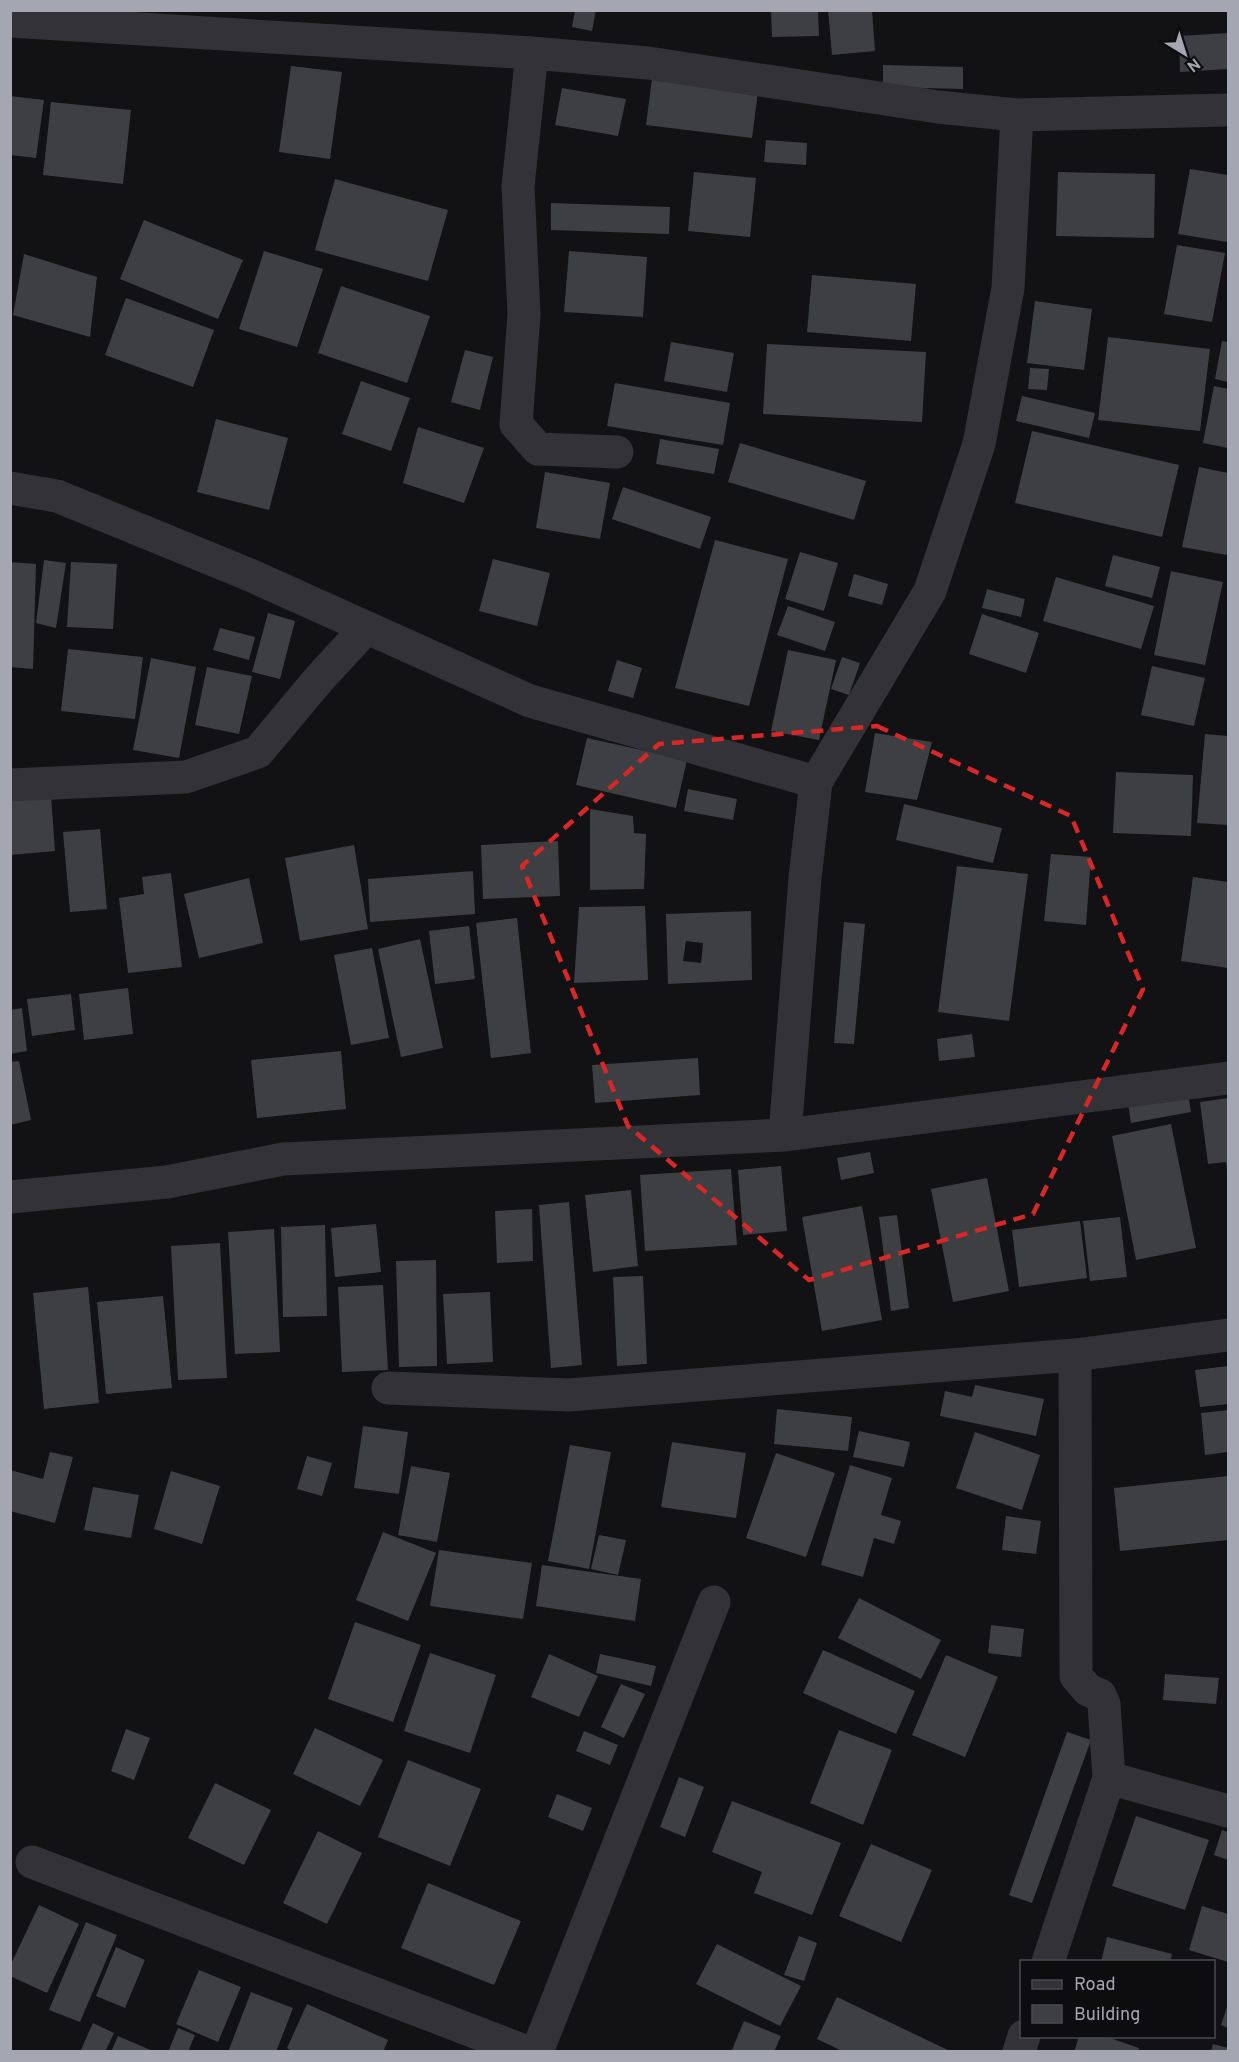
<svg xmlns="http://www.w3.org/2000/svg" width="1239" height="2062" font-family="Overpass,sans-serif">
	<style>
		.building { fill: #3e3f43; fill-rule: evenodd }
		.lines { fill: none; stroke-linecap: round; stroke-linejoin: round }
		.minor { stroke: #333337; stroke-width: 33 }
		.marked { fill: none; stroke: #d62828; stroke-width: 4.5; stroke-dasharray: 12 8; stroke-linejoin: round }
	</style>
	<rect width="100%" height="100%" fill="#121113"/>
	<path class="building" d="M 575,10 L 596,10 L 592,31 L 572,27 Z
		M 771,10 L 818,10 L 819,36 L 772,37 Z
		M 828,10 L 872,10 L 875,51 L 832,55 Z
		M 1228,33 L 1228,69 L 1180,72 L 1179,36 Z
		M 883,65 L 963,67 L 963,89 L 883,87 Z
		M 291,66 L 342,72 L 330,159 L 279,152 Z
		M 652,79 L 758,92 L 752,138 L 646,125 Z
		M 562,88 L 626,99 L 618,136 L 555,125 Z
		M 10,96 L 44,100 L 36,158 L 10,155 Z
		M 51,102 L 131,110 L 123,184 L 43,175 Z
		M 766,140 L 807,143 L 806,165 L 764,162 Z
		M 1190,169 L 1228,175 L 1227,242 L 1178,234 Z
		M 694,172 L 756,178 L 750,237 L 688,231 Z
		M 1058,172 L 1155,174 L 1154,238 L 1056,236 Z
		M 335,179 L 448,210 L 428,281 L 315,250 Z
		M 551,203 L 670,207 L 669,234 L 551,230 Z
		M 144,220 L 243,260 L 218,319 L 120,279 Z
		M 1177,245 L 1225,253 L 1212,322 L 1164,314 Z
		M 264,251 L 323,269 L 297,347 L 239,329 Z
		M 569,251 L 647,257 L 643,317 L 564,312 Z
		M 24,254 L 97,277 L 90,337 L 13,315 Z
		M 812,275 L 916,284 L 911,341 L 807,332 Z
		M 341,286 L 430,316 L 407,383 L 318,353 Z
		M 126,298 L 214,330 L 193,387 L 105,355 Z
		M 1035,301 L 1092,309 L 1084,370 L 1027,363 Z
		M 1108,337 L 1210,349 L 1200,431 L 1098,420 Z
		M 1222,341 L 1228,342 L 1228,382 L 1215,379 Z
		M 671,342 L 734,353 L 727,392 L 664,381 Z
		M 767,344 L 926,352 L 922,422 L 763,414 Z
		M 465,350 L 493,357 L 480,410 L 451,402 Z
		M 1030,368 L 1049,369 L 1047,390 L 1028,389 Z
		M 361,381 L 410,398 L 391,451 L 342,434 Z
		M 615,383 L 730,403 L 723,445 L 607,426 Z
		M 1214,386 L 1228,389 L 1228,448 L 1203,443 Z
		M 1022,396 L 1095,413 L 1089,438 L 1016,421 Z
		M 216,419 L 288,438 L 269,510 L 197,492 Z
		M 418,427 L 484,448 L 464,503 L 403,483 Z
		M 1032,431 L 1179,465 L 1162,537 L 1015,503 Z
		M 660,439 L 719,449 L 714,474 L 656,464 Z
		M 740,443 L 866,481 L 854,520 L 728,482 Z
		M 1199,467 L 1228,473 L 1227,555 L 1182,547 Z
		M 545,472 L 610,483 L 600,539 L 536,528 Z
		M 623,487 L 711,517 L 700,549 L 612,519 Z
		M 715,540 L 788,559 L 749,706 L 675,688 Z
		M 800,552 L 838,563 L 824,611 L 785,599 Z
		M 1113,555 L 1160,567 L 1152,598 L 1105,586 Z
		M 493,559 L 550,573 L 537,626 L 479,611 Z
		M 44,560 L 66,563 L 56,628 L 36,623 Z
		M 10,562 L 36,564 L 33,669 L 10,667 Z
		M 71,562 L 117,564 L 113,629 L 67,627 Z
		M 1171,571 L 1223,582 L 1205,665 L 1154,655 Z
		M 854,574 L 888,584 L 882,605 L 848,596 Z
		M 1056,577 L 1154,606 L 1141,649 L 1043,621 Z
		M 987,589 L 1025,599 L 1021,617 L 982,608 Z
		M 788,606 L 835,622 L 825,651 L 777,635 Z
		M 268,613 L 295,621 L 280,679 L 252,672 Z
		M 982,614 L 1039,633 L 1026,673 L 969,654 Z
		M 220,628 L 255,637 L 249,660 L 213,650 Z
		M 68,649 L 143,657 L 135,719 L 61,711 Z
		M 788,650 L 836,660 L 819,740 L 771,731 Z
		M 842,657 L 860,663 L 849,695 L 831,689 Z
		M 151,658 L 196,667 L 179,758 L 133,750 Z
		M 617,660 L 642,668 L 633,698 L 608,691 Z
		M 1152,666 L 1205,678 L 1194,726 L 1141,715 Z
		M 207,667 L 252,676 L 239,734 L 195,725 Z
		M 875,733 L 932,742 L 917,800 L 865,792 Z
		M 1205,734 L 1228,736 L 1228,825 L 1197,823 Z
		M 587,738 L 687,760 L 676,808 L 576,785 Z
		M 1116,772 L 1193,775 L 1191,836 L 1113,833 Z
		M 688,789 L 737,799 L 733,820 L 684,811 Z
		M 51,796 L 55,851 L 10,855 L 10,800 Z
		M 904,804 L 1002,828 L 993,863 L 896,840 Z
		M 590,809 L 633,816 L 634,833 L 646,834 L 644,889 L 590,890 Z
		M 100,829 L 107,909 L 70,912 L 63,832 Z
		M 558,841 L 560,896 L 483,899 L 481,845 Z
		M 354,845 L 368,929 L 300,941 L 285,858 Z
		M 1051,854 L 1091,857 L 1086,925 L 1044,921 Z
		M 957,866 L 1028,874 L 1009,1021 L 938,1012 Z
		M 473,871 L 475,914 L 370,922 L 368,879 Z
		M 171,873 L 182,967 L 128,973 L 119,898 L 144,894 L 142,877 Z
		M 1193,877 L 1228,882 L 1228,968 L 1181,961 Z
		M 249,878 L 263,943 L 199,958 L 184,894 Z
		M 645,906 L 648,980 L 574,983 L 579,907 Z
		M 751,911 L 752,980 L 668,984 L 666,914 ZM 686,941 L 703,943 L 701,963 L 683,961 Z
		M 517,918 L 531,1053 L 491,1058 L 476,923 Z
		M 844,922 L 865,924 L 854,1044 L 834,1043 Z
		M 469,926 L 475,979 L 435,984 L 429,931 Z
		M 420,939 L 443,1048 L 401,1057 L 378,949 Z
		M 372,948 L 389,1038 L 351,1045 L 334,955 Z
		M 128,988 L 133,1034 L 84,1040 L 79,994 Z
		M 71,994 L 75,1030 L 32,1036 L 27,999 Z
		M 22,1008 L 27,1051 L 10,1054 L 10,1010 Z
		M 972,1034 L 975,1057 L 939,1061 L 937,1039 Z
		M 341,1051 L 346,1109 L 257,1118 L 251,1060 Z
		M 698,1058 L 700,1095 L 595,1103 L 592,1065 Z
		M 19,1061 L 31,1120 L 10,1125 L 10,1062 Z
		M 1187,1088 L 1191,1112 L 1131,1123 L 1127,1098 Z
		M 1228,1098 L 1228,1169 L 1227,1169 L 1226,1162 L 1208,1164 L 1200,1102 Z
		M 1171,1124 L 1196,1248 L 1136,1260 L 1112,1136 Z
		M 870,1152 L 874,1173 L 841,1180 L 837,1158 Z
		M 781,1166 L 787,1231 L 743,1235 L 738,1170 Z
		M 731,1169 L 737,1245 L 645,1251 L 640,1175 Z
		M 987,1178 L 1009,1291 L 953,1302 L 931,1189 Z
		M 631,1190 L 638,1266 L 593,1272 L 585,1195 Z
		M 569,1202 L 582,1365 L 551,1368 L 539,1205 Z
		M 862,1206 L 882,1320 L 822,1331 L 802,1217 Z
		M 532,1209 L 533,1261 L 497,1263 L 495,1211 Z
		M 897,1215 L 909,1308 L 891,1311 L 879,1217 Z
		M 1120,1217 L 1127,1277 L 1090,1281 L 1083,1221 Z
		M 1080,1221 L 1087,1278 L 1019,1287 L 1012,1230 Z
		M 376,1224 L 381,1272 L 335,1277 L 331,1228 Z
		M 325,1225 L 327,1316 L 283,1317 L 281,1227 Z
		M 274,1229 L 280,1352 L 235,1354 L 228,1232 Z
		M 220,1243 L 227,1378 L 178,1380 L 171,1246 Z
		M 436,1260 L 437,1366 L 399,1367 L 396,1261 Z
		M 643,1276 L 647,1364 L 617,1366 L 613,1277 Z
		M 383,1285 L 388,1370 L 342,1372 L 338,1287 Z
		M 88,1287 L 99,1403 L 44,1409 L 33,1293 Z
		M 490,1292 L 493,1362 L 447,1364 L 443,1294 Z
		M 163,1296 L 172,1388 L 106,1394 L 97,1302 Z
		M 1228,1366 L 1228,1404 L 1200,1407 L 1195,1370 Z
		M 975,1385 L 1044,1399 L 1036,1436 L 940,1416 L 945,1391 L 972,1397 Z
		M 777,1409 L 852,1417 L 848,1451 L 774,1444 Z
		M 1228,1410 L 1228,1452 L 1205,1455 L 1201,1413 Z
		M 363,1426 L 408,1432 L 399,1494 L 354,1488 Z
		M 859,1431 L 910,1442 L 904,1467 L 853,1457 Z
		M 975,1432 L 1040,1455 L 1022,1510 L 956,1488 Z
		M 672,1442 L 746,1453 L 736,1518 L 661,1507 Z
		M 570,1445 L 611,1452 L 589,1569 L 548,1561 Z
		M 50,1452 L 73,1457 L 55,1523 L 10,1511 L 10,1470 L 43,1479 Z
		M 776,1453 L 835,1473 L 806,1557 L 746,1538 Z
		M 307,1456 L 332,1463 L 322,1496 L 297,1489 Z
		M 850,1465 L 892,1478 L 881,1515 L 901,1521 L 894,1544 L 874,1538 L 863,1577 L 821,1565 Z
		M 411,1466 L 450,1473 L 437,1542 L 398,1535 Z
		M 171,1471 L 220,1486 L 202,1544 L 154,1529 Z
		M 1228,1476 L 1228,1540 L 1120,1551 L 1114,1488 Z
		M 93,1487 L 139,1495 L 131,1538 L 84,1530 Z
		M 1006,1516 L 1041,1521 L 1036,1554 L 1002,1550 Z
		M 383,1532 L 436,1553 L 408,1621 L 356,1600 Z
		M 599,1535 L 626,1540 L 618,1575 L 591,1569 Z
		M 439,1550 L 532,1563 L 523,1619 L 430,1606 Z
		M 542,1565 L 641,1579 L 635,1621 L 536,1606 Z
		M 859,1598 L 941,1640 L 921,1679 L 838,1638 Z
		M 355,1622 L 421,1645 L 393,1722 L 328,1699 Z
		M 991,1625 L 1024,1629 L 1021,1657 L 988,1653 Z
		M 823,1650 L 915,1691 L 896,1734 L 803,1693 Z
		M 430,1653 L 496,1675 L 470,1753 L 404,1731 Z
		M 549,1654 L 598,1676 L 579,1717 L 531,1697 Z
		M 600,1654 L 656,1666 L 651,1686 L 596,1673 Z
		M 946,1655 L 998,1677 L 965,1757 L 912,1735 Z
		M 1165,1674 L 1219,1678 L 1216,1704 L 1163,1700 Z
		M 621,1684 L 645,1694 L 624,1738 L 601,1727 Z
		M 315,1728 L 383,1760 L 360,1806 L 293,1774 Z
		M 126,1729 L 150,1738 L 134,1780 L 111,1771 Z
		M 839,1730 L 892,1750 L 863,1825 L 810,1803 Z
		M 584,1731 L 618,1745 L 610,1765 L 576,1751 Z
		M 1067,1732 L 1091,1740 L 1032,1903 L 1009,1895 Z
		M 408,1760 L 481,1789 L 450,1866 L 378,1837 Z
		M 679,1777 L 704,1787 L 685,1837 L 660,1827 Z
		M 215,1783 L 271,1810 L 244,1865 L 188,1838 Z
		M 557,1794 L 592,1808 L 583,1831 L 548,1817 Z
		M 732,1801 L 841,1843 L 812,1915 L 754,1893 L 762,1872 L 712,1852 Z
		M 1136,1816 L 1209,1840 L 1185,1910 L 1112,1886 Z
		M 1222,1830 L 1228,1832 L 1228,1860 L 1214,1855 Z
		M 318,1831 L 362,1853 L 327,1924 L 283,1903 Z
		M 871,1844 L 932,1870 L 901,1942 L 839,1916 Z
		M 428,1883 L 521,1921 L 494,1985 L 401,1948 Z
		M 39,1905 L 79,1924 L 47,1993 L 10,1976 L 10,1966 Z
		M 1202,1906 L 1228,1914 L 1228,1962 L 1189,1950 Z
		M 86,1922 L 117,1935 L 80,2022 L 49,2010 Z
		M 799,1936 L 817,1943 L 804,1981 L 784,1975 Z
		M 1107,1937 L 1172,1954 L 1170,1962 L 1101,1962 Z
		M 717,1944 L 801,1986 L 780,2026 L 696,1984 Z
		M 116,1947 L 145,1960 L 125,2008 L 96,1996 Z
		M 199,1970 L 241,1987 L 218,2042 L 176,2024 Z
		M 251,1992 L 293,2008 L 276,2052 L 228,2052 Z
		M 837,1997 L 952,2052 L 844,2052 L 817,2039 Z
		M 307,2004 L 388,2040 L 383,2052 L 294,2052 L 287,2048 Z
		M 1228,2004 L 1228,2028 L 1221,2025 Z
		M 744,2021 L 781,2036 L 774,2052 L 731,2052 Z
		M 93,2023 L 114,2033 L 105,2052 L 80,2052 Z
		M 178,2028 L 195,2035 L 188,2052 L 168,2052 Z
		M 118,2036 L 155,2052 L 111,2052 Z
		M 1079,2036 L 1104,2036 L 1139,2048 L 1138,2052 L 1074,2052 Z
		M 1213,2044 L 1228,2048 L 1228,2052 L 1211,2052 Z"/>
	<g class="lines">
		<path class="minor" d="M 10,21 L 532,53 L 648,63 L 938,107 L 1017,115 L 1228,110
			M 532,53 L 518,186 L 524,314 L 516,424 L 538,449 L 617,452
			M 10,488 L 57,496 L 250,575 L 530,701 L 816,782
			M 10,785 L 186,777 L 258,752 L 319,679 L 366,628
			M 785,1135 L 805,878 L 816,782 L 930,591 L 979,444 L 1008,288 L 1017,115
			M 10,1197 L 167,1182 L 283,1159 L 785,1135 L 1228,1078
			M 388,1388 L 569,1395 L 1075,1355 L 1228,1335
			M 1109,1778 L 1228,1811
			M 32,1862 L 527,2052
			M 1048,1962 L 1109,1778 L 1104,1704 L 1100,1695 L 1088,1690 L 1076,1676 L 1075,1355
			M 537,2052 L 714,1602
			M 1019,2052 L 1024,2036"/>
	</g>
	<path class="marked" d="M 877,726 L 1071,816 L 1143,989 L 1033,1214 L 809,1280 L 628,1126 L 522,866 L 659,744 Z"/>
	<rect width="1239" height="2062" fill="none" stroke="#a4a6b2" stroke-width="24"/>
	<rect x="1020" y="1960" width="195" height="78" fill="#0d0c0e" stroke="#494a50" stroke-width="1.5"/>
	<rect x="1032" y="1980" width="30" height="9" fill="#333337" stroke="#494a50" stroke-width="1.5"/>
	<text x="1074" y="1990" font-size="18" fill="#a4a6b2">Road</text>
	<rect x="1032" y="2005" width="30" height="18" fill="#3e3f43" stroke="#494a50" stroke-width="1.5"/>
	<text x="1074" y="2020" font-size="18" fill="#a4a6b2">Building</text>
	<g transform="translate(1185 54) rotate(142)" stroke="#0d0c0e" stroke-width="4.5" paint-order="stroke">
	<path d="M0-4.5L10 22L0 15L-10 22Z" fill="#a4a6b2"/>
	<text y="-9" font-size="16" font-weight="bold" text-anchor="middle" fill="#a4a6b2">N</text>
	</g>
</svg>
